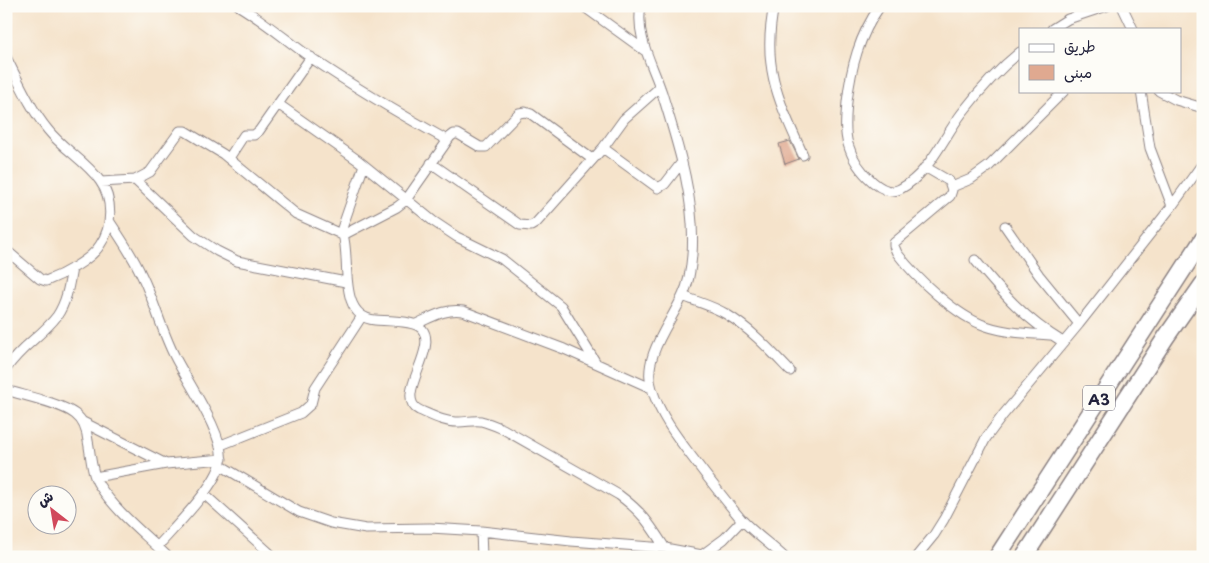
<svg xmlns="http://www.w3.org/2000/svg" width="1209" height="563" font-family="'Playpen Sans','Playpen Sans Arabic',sans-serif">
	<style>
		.building { fill: #e0a990 }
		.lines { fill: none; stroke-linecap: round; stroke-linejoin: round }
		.minor-casing { stroke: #8c8283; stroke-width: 11 }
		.motorway-casing { stroke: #8c8283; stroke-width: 19 }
		.minor { stroke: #fff; stroke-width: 9 }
		.motorway { stroke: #fff; stroke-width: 16 }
		.labels { text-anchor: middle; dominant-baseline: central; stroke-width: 4; stroke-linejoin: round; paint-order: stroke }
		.shield { fill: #fdfcf7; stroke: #646373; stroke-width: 1 }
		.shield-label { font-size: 15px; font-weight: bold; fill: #22223b }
	</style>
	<rect width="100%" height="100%" fill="#fdfcf7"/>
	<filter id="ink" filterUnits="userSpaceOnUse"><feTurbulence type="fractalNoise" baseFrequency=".02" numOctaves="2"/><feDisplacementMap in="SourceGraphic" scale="10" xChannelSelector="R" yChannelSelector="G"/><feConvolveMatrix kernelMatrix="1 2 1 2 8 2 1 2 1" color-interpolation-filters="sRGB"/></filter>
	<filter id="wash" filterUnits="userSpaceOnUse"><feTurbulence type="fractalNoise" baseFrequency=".0096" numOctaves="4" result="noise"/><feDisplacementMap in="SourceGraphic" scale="20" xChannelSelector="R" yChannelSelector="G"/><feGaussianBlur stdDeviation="1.12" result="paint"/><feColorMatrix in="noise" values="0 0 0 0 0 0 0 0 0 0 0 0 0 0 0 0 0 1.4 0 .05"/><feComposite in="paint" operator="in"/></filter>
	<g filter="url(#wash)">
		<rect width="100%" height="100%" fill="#f5e3cb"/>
		<g id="blocks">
			<path class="building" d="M 790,141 L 799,159 L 785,164 L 779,144 Z"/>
		</g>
	</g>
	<g filter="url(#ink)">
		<use href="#blocks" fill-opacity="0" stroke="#8c8283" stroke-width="1"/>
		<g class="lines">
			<g class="minor-casing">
				<path id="minor" d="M 239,6 C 264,21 286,40 310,57 C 354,87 400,114 447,140
					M 583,6 L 644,50
					M 641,6 C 635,37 653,65 662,93 C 678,145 696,200 692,255 C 691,268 689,283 683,295 C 671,323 641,357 652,389 C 660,415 676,436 692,457 C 708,478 724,499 741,519 C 754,533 770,544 784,557
					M 774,6 C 761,67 779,101 803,155
					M 880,6 C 859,36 851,67 847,102 C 846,116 844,131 848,144 C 852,158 861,172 873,182 C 880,188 891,194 900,189 C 929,174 943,138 962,113 C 979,91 999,69 1020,52
					M 1122,6 L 1133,29
					M 1052,29 L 1068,19 L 1107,6
					M 6,57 C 19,82 30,108 48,130 C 63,149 86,161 100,181 C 113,199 113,226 100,245 C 91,260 62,275 46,281 L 40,279 L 6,250
					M 1141,91 L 1150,148 L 1172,206
					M 1159,91 L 1176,100 L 1203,108
					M 278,104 L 359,161 L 433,221 L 457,237 L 502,259 L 561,306 L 596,363
					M 603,148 L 658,188 L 665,184 L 682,162
					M 229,158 L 244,135 L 254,135 L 259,131 L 311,57
					M 431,163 L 520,225 L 531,226 L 536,223 L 603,148 L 624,119 L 660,87
					M 925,167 L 949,181 L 952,190 L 950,196 L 894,243 L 894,246 L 897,253 C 916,278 956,316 986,326 C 1006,333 1031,334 1052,335
					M 135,180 L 194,236 L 217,251 L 237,261 L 346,282
					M 101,182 L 135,180 L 150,172 L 180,131 L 185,131 L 223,154 L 296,214 L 343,235 C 351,258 337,317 375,320 C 386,321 415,320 422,329 C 439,349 393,397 419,410 C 431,415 446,423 459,422 C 467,422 473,420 481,421 C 489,423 496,426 503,429 L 619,495 C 643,513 649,523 665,548
					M 952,187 L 971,179 L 989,166 L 1064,91
					M 110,222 C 121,239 133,256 141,274 C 154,300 161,329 174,355 C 186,380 226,436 221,462 C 216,486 175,527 158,546
					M 1005,226 L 1039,275 L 1079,324
					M 340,234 L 364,165
					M 343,235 L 397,207 L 406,200 L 450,137 L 454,134 L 458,134 L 480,147 L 486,147 L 519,113 L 525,112 L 531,114 L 592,159
					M 975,260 C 1003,294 1025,319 1063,342
					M 683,296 C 697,302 713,306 726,314 C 751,329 770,350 790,371
					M 416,324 C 432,317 446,308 463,311 L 564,349 L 651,388
					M 6,369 C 21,346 42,336 57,316 C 67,301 69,285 72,268
					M 6,390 C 25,396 60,403 75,414 C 83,420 87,431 88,441 C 91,455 91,473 99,485 C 117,513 145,534 168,557
					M 83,422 L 166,464
					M 221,445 L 301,413 L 311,404 L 315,388 L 362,316
					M 220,465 L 299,512 L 331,523 L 366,529 L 430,528 L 481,531 L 571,541 L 665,548 L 702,555 L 724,539 L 742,520
					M 95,477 L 166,464 L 222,459
					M 204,494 L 274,557
					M 481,531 L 482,557
					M 916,557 L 934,535 L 944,519 L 986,438 L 1003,415 L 1079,324 L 1172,206 L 1203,163"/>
			</g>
			<g class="motorway-casing">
				<path id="motorway" d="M 997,557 L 1203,239
					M 1024,557 L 1166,337 L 1203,284"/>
			</g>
			<use href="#minor" class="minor"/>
			<use href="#motorway" class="motorway"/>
		</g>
	</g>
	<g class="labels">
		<rect class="shield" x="1083" y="385.5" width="32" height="25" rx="4"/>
		<g class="shield-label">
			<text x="1099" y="398">A3</text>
		</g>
	</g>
	<rect width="1209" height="563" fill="none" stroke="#fdfcf7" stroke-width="25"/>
	<rect x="1019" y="28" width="162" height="65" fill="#fdfcf7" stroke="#a5a5ac"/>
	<rect x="1029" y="44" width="25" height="8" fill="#ffffff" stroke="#a5a5ac"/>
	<text x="1064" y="52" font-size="15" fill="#22223b">طريق</text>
	<rect x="1029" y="65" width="25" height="15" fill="#e0a990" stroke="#a5a5ac"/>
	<text x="1064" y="78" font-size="15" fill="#22223b">مبنى</text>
	<g transform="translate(52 510) rotate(329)"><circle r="24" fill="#fdfcf7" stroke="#a5a5ac"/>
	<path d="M0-4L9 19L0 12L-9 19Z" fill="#d1495b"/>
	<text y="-8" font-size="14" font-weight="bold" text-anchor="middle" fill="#22223b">ش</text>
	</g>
</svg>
